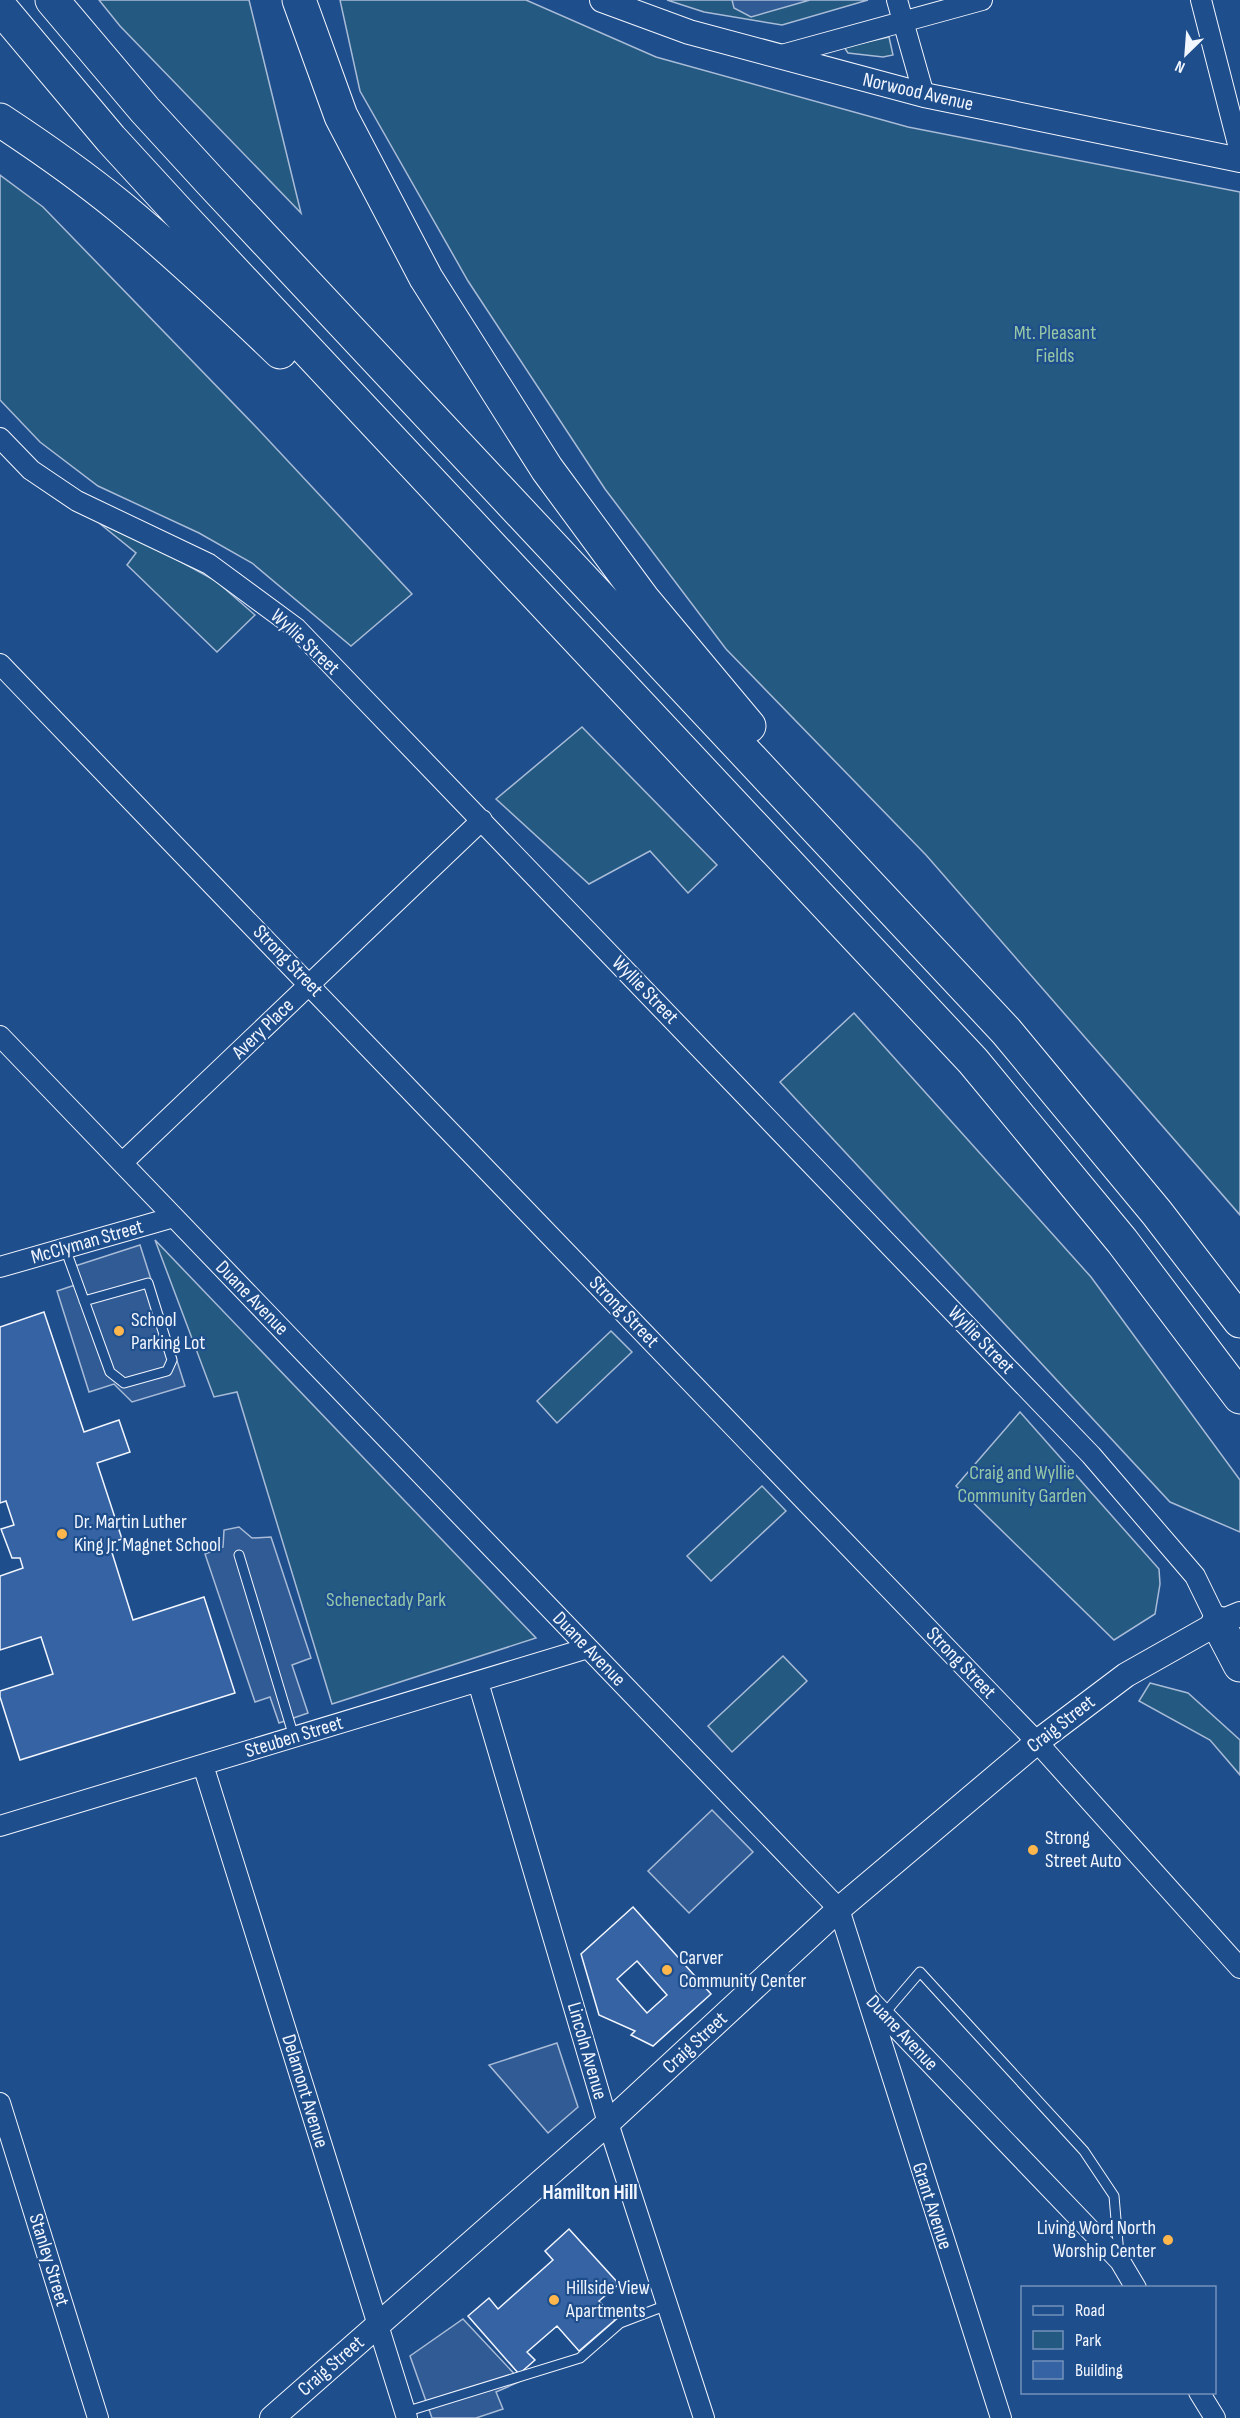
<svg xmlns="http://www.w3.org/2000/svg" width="1240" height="2418" font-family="'Sofia Sans Condensed',sans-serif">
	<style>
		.green { fill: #245a82; stroke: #a8bbd7; stroke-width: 1.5 }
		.parking { fill: #305b95; stroke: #a8bbd7; stroke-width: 1.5 }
		.building { fill: #3563a3; stroke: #f2f6ff; stroke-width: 1.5; fill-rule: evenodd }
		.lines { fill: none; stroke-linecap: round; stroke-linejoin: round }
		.service-casing { stroke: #f2f6ff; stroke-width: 11 }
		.minor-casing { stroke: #f2f6ff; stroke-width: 22 }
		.tertiary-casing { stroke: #f2f6ff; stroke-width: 26 }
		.motorway-casing { stroke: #f2f6ff; stroke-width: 35 }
		.service { stroke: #1f4e8c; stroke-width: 9 }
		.minor { stroke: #1f4e8c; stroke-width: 20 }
		.tertiary { stroke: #1f4e8c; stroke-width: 24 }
		.motorway { stroke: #1f4e8c; stroke-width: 33 }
		.poi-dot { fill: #ffb74d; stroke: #1f4e8c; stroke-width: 2 }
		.labels { text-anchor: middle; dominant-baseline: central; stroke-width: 4.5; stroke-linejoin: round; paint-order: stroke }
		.street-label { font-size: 20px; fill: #f2f6ff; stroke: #1f4e8c }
		.park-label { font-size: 20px; fill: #97c8a6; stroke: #1f4e8c }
		.poi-label { font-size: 20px; fill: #f2f6ff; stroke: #1f4e8c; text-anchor: start }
		.neighbourhood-label { font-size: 21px; font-weight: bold; fill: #f2f6ff; stroke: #1f4e8c }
	</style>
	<rect width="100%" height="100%" fill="#1f4e8c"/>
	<path class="green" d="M 99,0 L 249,0 L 301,213 L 120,26 Z
		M 340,0 L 526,0 L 656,57 L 908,127 L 1240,192 L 1240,1215 L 926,855 L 726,649 L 605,489 L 468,281 L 360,91 Z
		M 667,0 L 868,0 L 782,25 L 704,12 Z
		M 889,37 L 893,55 L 883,57 L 848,53 L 844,47 Z
		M 0,175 L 43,207 L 258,429 L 412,594 L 351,646 L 252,563 L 199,533 L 98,486 L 40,442 L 0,400 Z
		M 99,523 L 165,553 L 216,581 L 255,615 L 217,652 L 127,565 L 136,553 Z
		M 582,727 L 717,865 L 688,893 L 650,851 L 589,884 L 496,799 Z
		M 854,1013 L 1091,1277 L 1240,1480 L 1240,1532 L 1170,1502 L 780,1082 Z
		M 155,1240 L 536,1638 L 332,1704 L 237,1392 L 214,1397 Z
		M 611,1331 L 632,1352 L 557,1423 L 537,1401 Z
		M 1020,1412 L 1159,1569 L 1160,1584 L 1155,1614 L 1114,1640 L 956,1486 Z
		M 762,1486 L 786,1511 L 711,1581 L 687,1556 Z
		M 783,1656 L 807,1681 L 732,1752 L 708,1726 Z
		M 1150,1683 L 1188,1693 L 1240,1740 L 1240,1775 L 1210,1740 L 1139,1701 Z"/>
	<path class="parking" d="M 732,0 L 810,0 L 751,17 L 734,8 Z
		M 140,1245 L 185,1386 L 132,1402 L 114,1384 L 89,1392 L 57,1291 L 78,1284 L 72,1267 Z
		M 239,1527 L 252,1538 L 271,1537 L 311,1658 L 292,1665 L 308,1713 L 279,1723 L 270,1697 L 255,1702 L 205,1554 L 223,1547 L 224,1530 Z
		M 712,1810 L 753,1852 L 689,1913 L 648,1871 Z
		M 557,2043 L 578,2107 L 548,2133 L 489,2065 Z
		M 463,2319 L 521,2381 L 496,2392 L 503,2409 L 476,2418 L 432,2418 L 410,2356 Z"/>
	<path class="building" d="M 44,1312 L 84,1432 L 119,1420 L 130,1452 L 97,1463 L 122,1539 L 109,1543 L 133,1620 L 204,1597 L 235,1693 L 20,1760 L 0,1697 L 0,1691 L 53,1674 L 41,1637 L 0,1650 L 0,1576 L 23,1568 L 20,1558 L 12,1558 L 1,1529 L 14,1525 L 6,1501 L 0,1503 L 0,1327 Z
		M 633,1907 L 711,1994 L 653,2046 L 631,2035 L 635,2031 L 599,2015 L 581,1954 ZM 637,1961 L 667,1995 L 647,2013 L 617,1979 Z
		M 569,2229 L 619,2284 L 599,2301 L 615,2320 L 579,2351 L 557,2326 L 527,2352 L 535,2360 L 519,2374 L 468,2316 L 489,2298 L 498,2309 L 553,2260 L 545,2251 Z"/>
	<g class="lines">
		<g class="service-casing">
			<path id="service" d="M 65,1248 L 110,1372 L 124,1383 L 167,1371 L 172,1360 L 148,1283 L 84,1301
				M 239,1555 L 294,1737
				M 884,2014 L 920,1972 L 1084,2151 L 1114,2196 L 1119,2255
				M 405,2412 L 580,2358 L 620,2323 L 667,2305"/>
		</g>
		<g class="minor-casing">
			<path id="minor" d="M 897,0 L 924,95
				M 1201,0 L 1240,152
				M 778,56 L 982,0
				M 0,438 L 31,470 L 77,501 L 209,564 L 296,628 L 1091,1455 L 1195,1576 L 1218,1623
				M 0,664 L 1037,1742 L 1240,1968
				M 0,1036 L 839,1909 L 1001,2418
				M 122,1163 L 482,820
				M 0,1267 L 174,1217
				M 478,1682 L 608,2123 L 704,2418
				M 203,1765 L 407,2418
				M 0,1826 L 588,1648
				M 867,1997 L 1120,2261 L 1136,2288
				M 0,2103 L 98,2418
				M 1199,2392 L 1215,2418"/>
		</g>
		<g class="tertiary-casing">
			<path id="tertiary" d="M 602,0 L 689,32 L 924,95 L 1240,160
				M 272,2418 L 608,2123 L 839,1909 L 1037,1742 L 1126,1675 L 1218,1623 L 1240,1614"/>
		</g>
		<g class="motorway-casing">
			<path id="motorway" d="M 52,0 L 145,110 L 211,182 L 1006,1031 L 1157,1213 L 1240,1321
				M 299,0 L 341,116 L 426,278 L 547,469 L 643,599 L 749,726
				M 0,7 L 111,139 L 178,212 L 973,1061 L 1122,1241 L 1240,1397
				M 0,120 C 41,147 81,175 119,206 C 175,252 228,302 280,352
				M 1218,1623 L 1240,1665"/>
		</g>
		<use href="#service" class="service"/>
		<use href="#minor" class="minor"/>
		<use href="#tertiary" class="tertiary"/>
		<use href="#motorway" class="motorway"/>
	</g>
	<g class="poi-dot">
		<circle cx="119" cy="1331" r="6"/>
		<circle cx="62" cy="1534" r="6"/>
		<circle cx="1033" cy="1850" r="6"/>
		<circle cx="667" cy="1970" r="6"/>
		<circle cx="1168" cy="2240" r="6"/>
		<circle cx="554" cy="2300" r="6"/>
	</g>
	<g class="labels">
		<g class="street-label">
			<text transform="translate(918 92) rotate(13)">Norwood Avenue</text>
			<text transform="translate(305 642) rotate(43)">Wyllie Street</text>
			<text transform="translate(288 961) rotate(46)">Strong Street</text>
			<text transform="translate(645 990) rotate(46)">Wyllie Street</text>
			<text transform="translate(263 1029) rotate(-44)">Avery Place</text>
			<text transform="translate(87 1242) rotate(-16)">McClyman Street</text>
			<text transform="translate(252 1298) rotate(46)">Duane Avenue</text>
			<text transform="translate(624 1312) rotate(46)">Strong Street</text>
			<text transform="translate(981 1340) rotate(46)">Wyllie Street</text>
			<text transform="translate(589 1649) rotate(46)">Duane Avenue</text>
			<text transform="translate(961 1663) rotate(46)">Strong Street</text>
			<text transform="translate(1061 1724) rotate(-38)">Craig Street</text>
			<text transform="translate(294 1737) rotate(-17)">Steuben Street</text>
			<text transform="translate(902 2033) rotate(47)">Duane Avenue</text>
			<text transform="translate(695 2043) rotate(-43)">Craig Street</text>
			<text transform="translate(587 2051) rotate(74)">Lincoln Avenue</text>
			<text transform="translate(305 2091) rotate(73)">Delamont Avenue</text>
			<text transform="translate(932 2206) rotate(72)">Grant Avenue</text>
			<text transform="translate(49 2260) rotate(73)">Stanley Street</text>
			<text transform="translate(331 2366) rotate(-41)">Craig Street</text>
		</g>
		<g class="park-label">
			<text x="1055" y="333">Mt. Pleasant<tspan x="1055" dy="23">Fields</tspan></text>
			<text x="1022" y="1473">Craig and Wyllie<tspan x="1022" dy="23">Community Garden</tspan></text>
			<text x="386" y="1600">Schenectady Park</text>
		</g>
		<g class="poi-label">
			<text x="131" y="1320">School<tspan x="131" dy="23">Parking Lot</tspan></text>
			<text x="74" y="1522">Dr. Martin Luther<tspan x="74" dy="23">King Jr. Magnet School</tspan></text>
			<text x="1045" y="1838">Strong<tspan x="1045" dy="23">Street Auto</tspan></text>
			<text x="679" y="1958">Carver<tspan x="679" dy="23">Community Center</tspan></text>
			<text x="1156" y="2228" text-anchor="end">Living Word North<tspan x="1156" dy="23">Worship Center</tspan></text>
			<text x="566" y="2288">Hillside View<tspan x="566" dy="23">Apartments</tspan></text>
		</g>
		<g class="neighbourhood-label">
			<text x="590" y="2192">Hamilton Hill</text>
		</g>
	</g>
	<rect x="1021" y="2286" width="195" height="108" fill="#1f4e8c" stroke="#7391ba" stroke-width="1.5"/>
	<rect x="1033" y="2306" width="30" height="9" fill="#1f4e8c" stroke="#7391ba" stroke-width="1.5"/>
	<text x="1075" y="2316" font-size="18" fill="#f2f6ff">Road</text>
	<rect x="1033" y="2331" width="30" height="18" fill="#245a82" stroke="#7391ba" stroke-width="1.5"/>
	<text x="1075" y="2346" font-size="18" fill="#f2f6ff">Park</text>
	<rect x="1033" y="2361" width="30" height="18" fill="#3563a3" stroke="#7391ba" stroke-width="1.5"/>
	<text x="1075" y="2376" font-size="18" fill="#f2f6ff">Building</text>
	<g transform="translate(1186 54) rotate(205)" stroke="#1f4e8c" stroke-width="4.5" paint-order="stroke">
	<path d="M0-4.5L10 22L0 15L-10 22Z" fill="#f2f6ff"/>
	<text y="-9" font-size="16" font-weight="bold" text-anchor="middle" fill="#f2f6ff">N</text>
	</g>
</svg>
